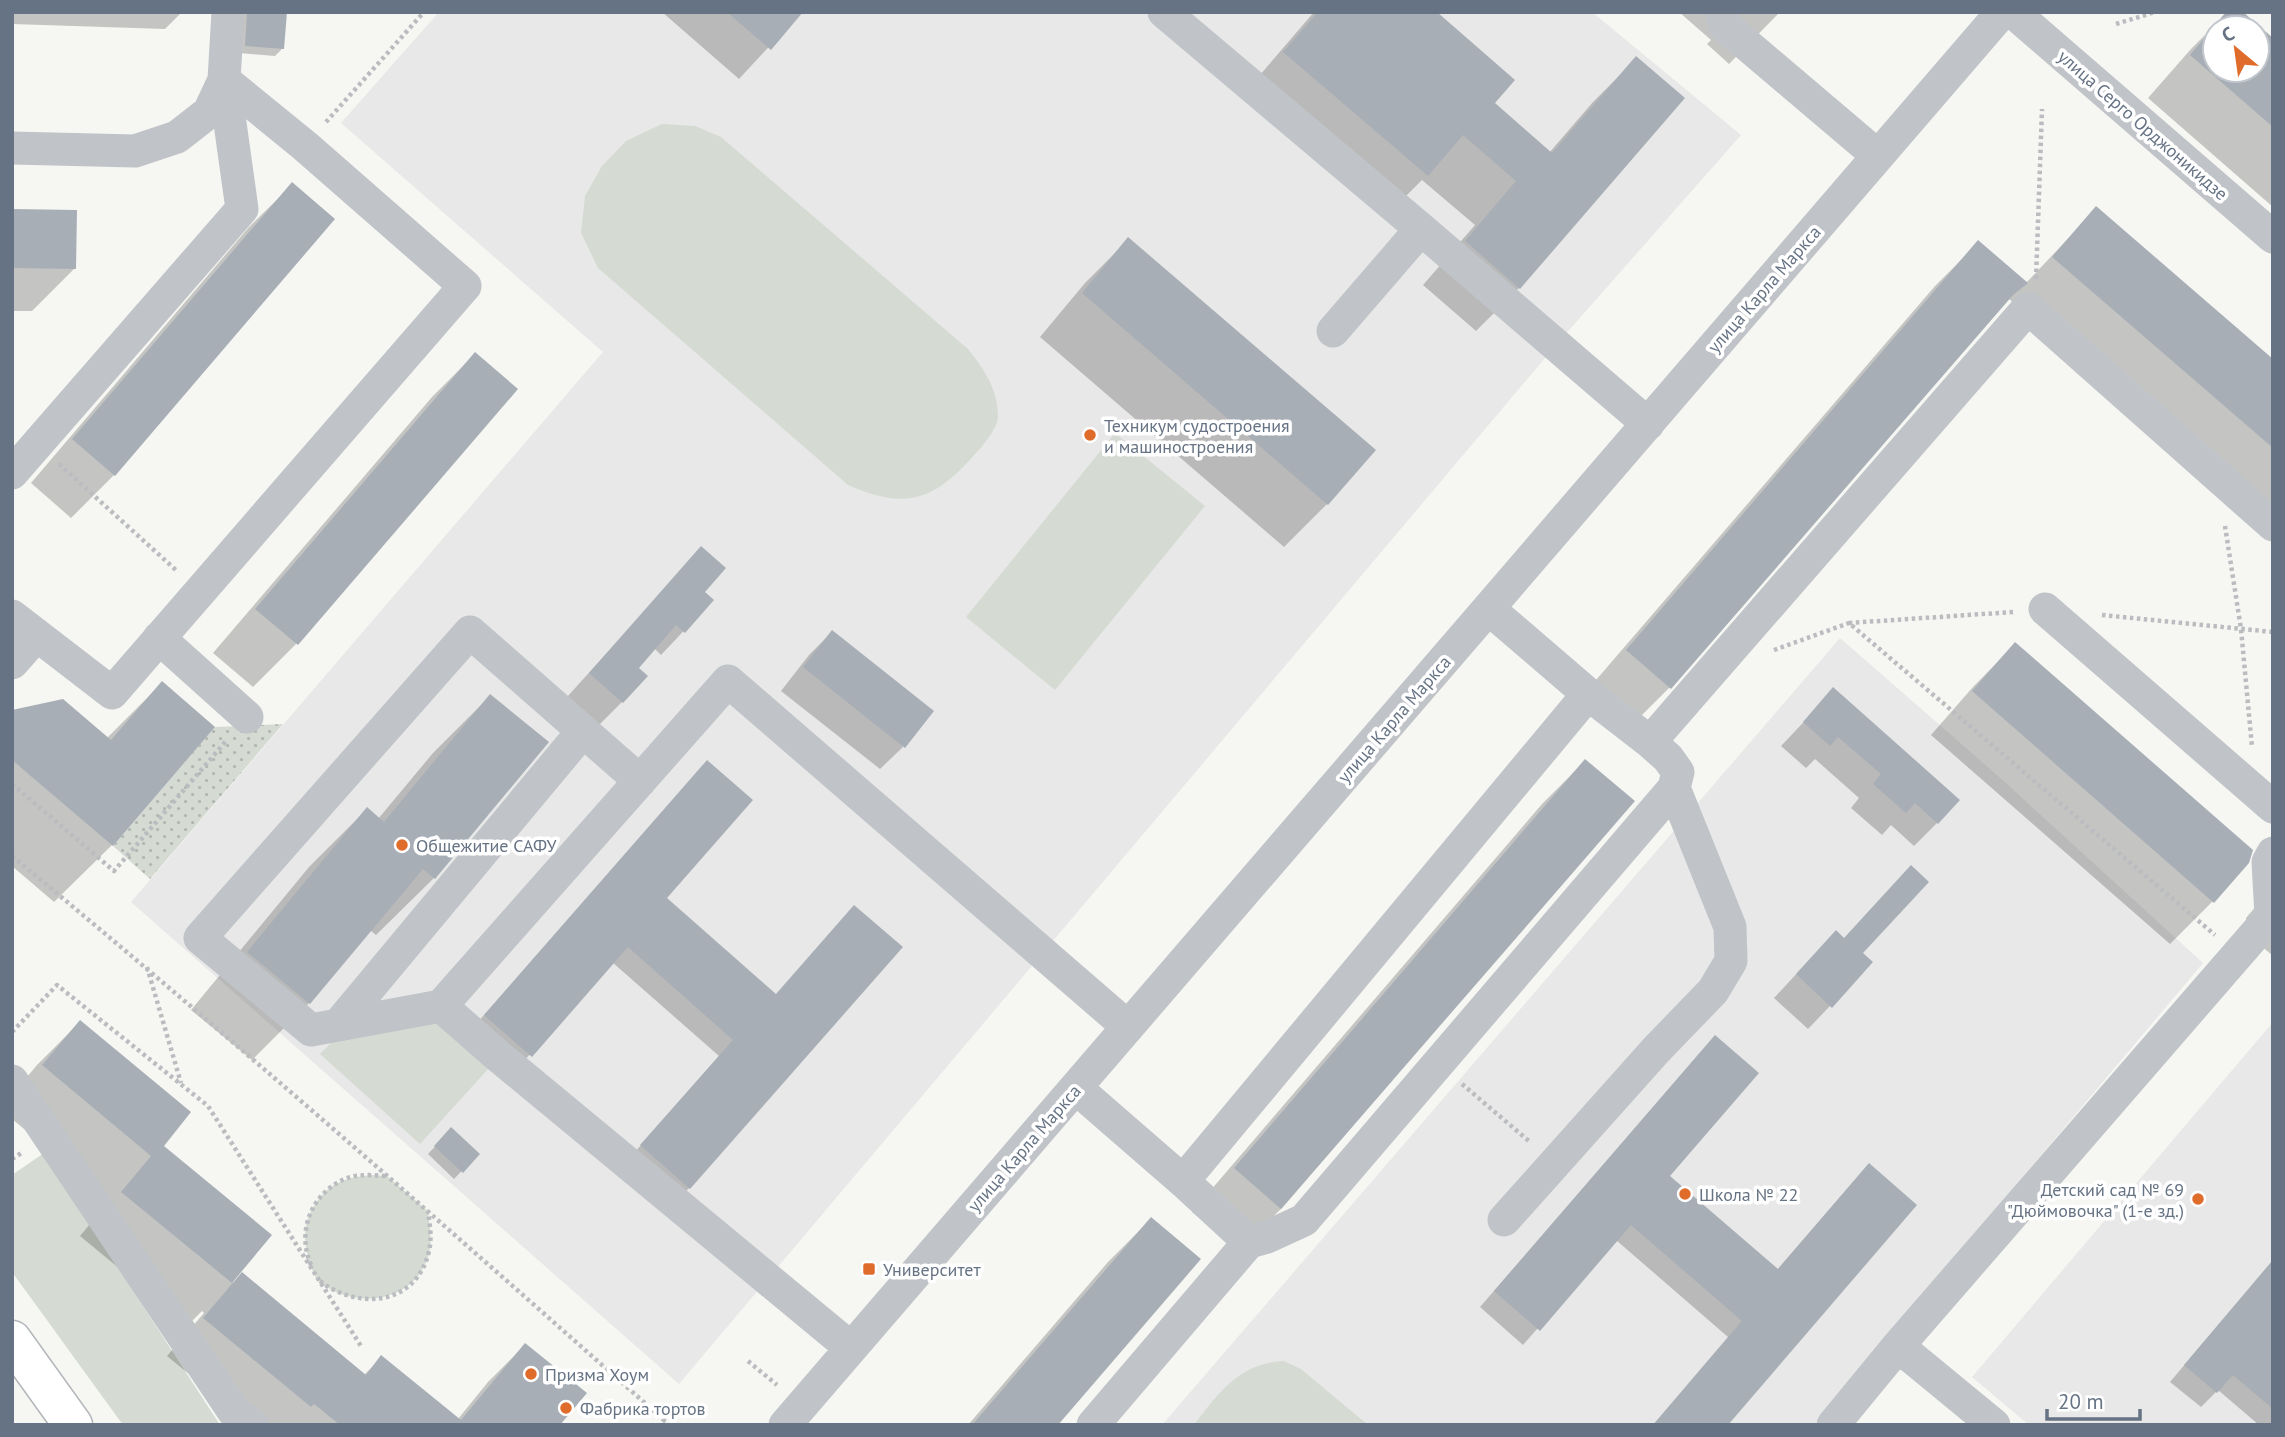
<svg xmlns="http://www.w3.org/2000/svg" width="2285" height="1437" font-family="'PT Sans',sans-serif">
	<style>
		.built { fill: #e7e8e7 }
		.green { fill: #d5dbd3 }
		.park { fill: url(#park-dots) }
		.shadow { fill: #0003; fill-rule: evenodd }
		.building { fill: #a8aeb6; fill-rule: evenodd }
		.lines { fill: none; stroke-linecap: round; stroke-linejoin: round }
		.major-casing { stroke: #b3b7bb; stroke-width: 41 }
		.path { stroke: #babcbf; stroke-width: 4.5; stroke-dasharray: 3.5 3.5; stroke-linecap: butt }
		.minor { stroke: #c0c3c7; stroke-width: 33 }
		.major { stroke: #fff; stroke-width: 38 }
		.poi-dot { fill: #df6c2b; stroke: #fff; stroke-width: 2.5 }
		.labels { text-anchor: middle; dominant-baseline: central; stroke-width: 7; stroke-linejoin: round; paint-order: stroke }
		.street-label { font-size: 18px; fill: #667384; stroke: #fff }
		.poi-label { font-size: 18px; fill: #667384; stroke: #fff; text-anchor: start }
	</style>
	<defs>
		<pattern id="park-dots" width="8" height="8" patternUnits="userSpaceOnUse" patternTransform="scale(1.75)"><rect width="8" height="8" fill="#d5dbd3"/><path d="M2 2h.1M6 6h.1" fill="none" stroke="#b1b6b1" stroke-width="1.8" stroke-linecap="round"/></pattern>
	</defs>
	<rect width="100%" height="100%" fill="#f6f7f3"/>
	<path class="built" d="M 439,12 L 1592,12 L 1741,135 L 1556,345 L 679,1384 L 131,902 L 603,352 L 341,123 Z
		M 1840,638 L 1997,775 L 2203,963 L 1814,1425 L 1162,1425 Z
		M 2273,1022 L 2273,1425 L 2029,1425 L 1972,1377 Z"/>
	<path class="green" d="M 662,124 L 695,126 L 721,137 L 968,349 C 984,369 998,389 998,417 C 997,428 984,445 976,453 C 935,500 907,511 848,485 L 598,268 L 581,233 L 585,196 L 602,166 L 626,141 Z
		M 1115,433 L 1205,506 L 1055,690 L 966,617 Z
		M 432,1017 L 489,1068 L 420,1144 L 320,1054 L 341,1033 Z
		M 44,1153 L 220,1425 L 123,1425 L 12,1272 L 12,1175 Z
		M 372,1175 L 387,1176 L 428,1211 C 429,1223 432,1236 430,1249 C 422,1293 376,1308 338,1293 C 331,1290 321,1284 316,1278 C 311,1270 308,1257 306,1248 C 304,1235 305,1223 311,1211 C 326,1184 342,1178 372,1175 Z
		M 1284,1361 L 1301,1369 L 1368,1425 L 1194,1425 C 1219,1392 1240,1363 1284,1361 Z"/>
	<path class="park" d="M 283,724 L 150,879 L 113,846 L 215,727 Z"/>
	<path class="shadow" d="M 12,12 L 182,12 L 165,29 L 12,24 Z
		M 244,12 L 285,12 L 283,48 L 275,56 L 239,53 Z
		M 662,12 L 801,12 L 739,79 Z
		M 1314,12 L 1434,12 L 1492,103 L 1549,153 L 1593,102 L 1636,59 L 1519,288 L 1476,331 L 1423,285 L 1475,225 L 1422,180 L 1384,218 L 1242,96 Z
		M 1679,12 L 1780,12 L 1729,64 L 1707,44 L 1711,40 Z
		M 2228,12 L 2241,12 L 2273,40 L 2273,207 L 2148,98 L 2191,49 ZM 2215,28 L 2257,28 L 2257,70 L 2215,70 Z
		M 292,185 L 333,219 L 114,475 L 71,518 L 31,483 L 249,227 Z
		M 2097,208 L 2273,362 L 2273,528 L 2009,299 L 1669,688 L 1626,731 L 1584,694 L 1935,286 L 1978,243 L 2026,283 Z
		M 12,210 L 75,268 L 32,311 L 12,311 Z
		M 1128,240 L 1327,504 L 1284,547 L 1040,337 L 1085,283 Z
		M 475,354 L 516,389 L 296,644 L 253,687 L 213,653 L 432,397 Z
		M 702,548 L 703,592 L 712,601 L 661,655 L 654,648 L 636,668 L 622,702 L 599,725 L 567,697 Z
		M 832,632 L 903,747 L 880,769 L 781,691 L 809,655 Z
		M 2015,644 L 2213,901 L 2170,944 L 1931,735 L 1973,687 Z
		M 162,683 L 213,727 L 112,845 L 54,902 L 12,866 L 12,714 L 107,738 Z
		M 1834,690 L 1937,823 L 1914,846 L 1891,825 L 1882,835 L 1851,808 L 1859,798 L 1815,759 L 1806,768 L 1781,746 Z
		M 490,696 L 434,878 L 376,935 L 370,930 L 309,1003 L 252,1060 L 191,1010 L 309,867 L 367,809 L 378,819 L 433,753 Z
		M 1585,761 L 1632,802 L 1283,1207 L 1239,1250 L 1192,1212 L 1542,804 Z
		M 692,778 L 664,898 L 775,995 L 689,1188 L 674,1203 L 627,1161 L 719,1056 L 612,962 L 515,1071 L 470,1031 Z
		M 2273,886 L 2273,956 L 2246,933 L 2246,918 Z
		M 1861,953 L 1830,1006 L 1808,1029 L 1774,998 L 1813,956 Z
		M 80,1022 L 161,1146 L 233,1283 L 364,1375 L 381,1358 L 458,1419 L 488,1382 L 525,1345 L 558,1425 L 251,1425 L 167,1356 L 204,1313 L 202,1311 L 188,1325 L 80,1236 L 110,1200 L 12,1119 L 12,1095 L 37,1065 Z
		M 1700,1053 L 1668,1176 L 1777,1270 L 1854,1181 L 1725,1425 L 1653,1425 L 1728,1337 L 1616,1240 L 1523,1345 L 1480,1307 Z
		M 451,1129 L 478,1154 L 454,1179 L 428,1154 Z
		M 1151,1219 L 1056,1425 L 968,1425 L 1108,1262 Z
		M 2273,1260 L 2273,1425 L 2259,1425 L 2218,1390 L 2201,1407 L 2170,1382 Z"/>
	<path class="building" d="M 247,12 L 287,12 L 284,49 L 245,46 Z
		M 727,12 L 803,12 L 771,50 Z
		M 1318,12 L 1437,12 L 1515,80 L 1495,103 L 1552,153 L 1636,56 L 1685,98 L 1520,289 L 1465,241 L 1516,181 L 1463,135 L 1428,176 L 1283,52 Z
		M 2226,12 L 2243,12 L 2273,38 L 2273,127 L 2190,55 ZM 2215,28 L 2257,28 L 2257,70 L 2215,70 Z
		M 292,182 L 335,219 L 115,476 L 72,439 Z
		M 2096,206 L 2273,359 L 2273,448 L 2052,257 Z
		M 12,209 L 77,210 L 76,269 L 12,268 Z
		M 1128,237 L 1376,450 L 1328,505 L 1082,293 Z
		M 1978,240 L 2028,283 L 2013,295 L 1671,689 L 1626,650 Z
		M 475,352 L 518,389 L 298,645 L 255,609 Z
		M 701,546 L 726,568 L 705,592 L 714,600 L 685,633 L 676,625 L 639,668 L 648,676 L 623,703 L 589,673 Z
		M 832,630 L 934,711 L 905,748 L 803,667 Z
		M 2015,642 L 2253,850 L 2249,863 L 2214,903 L 1972,691 Z
		M 162,681 L 215,727 L 113,846 L 12,760 L 12,710 L 63,699 L 111,740 Z
		M 1833,687 L 1960,800 L 1938,824 L 1915,803 L 1906,813 L 1873,784 L 1881,774 L 1838,737 L 1830,746 L 1803,722 Z
		M 490,694 L 549,742 L 435,879 L 423,869 L 310,1004 L 247,952 L 367,807 L 384,822 Z
		M 1585,759 L 1635,801 L 1281,1209 L 1234,1168 Z
		M 707,760 L 753,800 L 667,898 L 776,994 L 854,905 L 903,947 L 690,1189 L 640,1145 L 733,1040 L 628,947 L 532,1057 L 484,1015 Z
		M 1911,865 L 1929,882 L 1863,953 L 1873,962 L 1832,1008 L 1796,974 L 1836,930 L 1844,938 Z
		M 80,1020 L 191,1112 L 164,1146 L 272,1235 L 232,1283 L 121,1192 L 151,1156 L 42,1065 Z
		M 1715,1035 L 1759,1073 L 1670,1176 L 1778,1269 L 1869,1163 L 1917,1205 L 1728,1425 L 1653,1425 L 1742,1321 L 1631,1225 L 1540,1331 L 1494,1291 Z
		M 451,1127 L 480,1154 L 463,1173 L 434,1146 Z
		M 1151,1217 L 1201,1259 L 1058,1425 L 972,1425 Z
		M 2273,1260 L 2273,1409 L 2233,1375 L 2217,1393 L 2184,1365 Z
		M 242,1272 L 366,1375 L 381,1355 L 461,1420 L 525,1343 L 587,1393 L 560,1425 L 340,1425 L 314,1404 L 311,1407 L 203,1318 Z"/>
	<g class="lines">
		<g class="major-casing">
			<path id="major" d="M 12,1340 L 73,1425"/>
		</g>
		<path class="path" d="M 2116,24 L 2155,12
			M 326,122 L 424,12
			M 2036,279 L 2042,109
			M 59,464 L 177,571
			M 2225,526 L 2241,629 L 2252,747
			M 2013,612 L 1849,623 L 2215,935
			M 2102,615 L 2273,632
			M 1774,650 L 1849,623
			M 12,784 L 114,871 L 227,740
			M 12,856 C 233,1039 449,1229 664,1420 L 660,1425
			M 147,967 L 181,1083
			M 12,1032 L 57,985 L 208,1106 L 361,1346
			M 1462,1084 L 1530,1142
			M 12,1159 L 23,1152
			M 311,1265 C 296,1230 312,1192 347,1178 C 359,1174 374,1175 386,1176
			M 320,1281 C 359,1311 417,1305 429,1251 C 432,1238 430,1225 428,1212
			M 748,1361 L 777,1385"/>
		<path class="minor" d="M 1164,12 L 1421,229
			M 1721,12 L 1726,27 L 1878,156
			M 2013,12 L 2273,237
			M 12,148 L 135,151 L 177,137 L 209,112 L 224,80
			M 1333,331 L 1421,229 L 1648,424
			M 12,473 L 242,209 L 224,80 L 228,12
			M 1489,609 L 1588,694 L 1650,742 L 2028,308 L 2273,525
			M 2045,609 L 2273,807
			M 12,616 L 112,693 L 465,286 L 305,146 L 224,80
			M 159,638 L 247,717
			M 12,663 L 36,636
			M 441,1006 L 311,1030 L 200,938 L 470,632 L 640,781
			M 339,1024 L 583,731
			M 12,1081 L 234,1412 L 253,1425
			M 1076,1088 L 1183,1181 L 1249,1242 L 1093,1425
			M 1183,1181 L 1588,694
			M 1504,1220 L 1656,1050 L 1713,991 L 1731,961 L 1730,927 L 1674,788
			M 1249,1242 L 1267,1237 L 1304,1220 L 1674,788 L 1678,772 L 1668,758 L 1650,742
			M 1898,1346 L 1994,1425
			M 851,1348 L 497,1055 L 441,1006 L 728,681 L 1128,1027
			M 785,1425 L 2002,12
			M 1833,1425 L 1898,1346 L 2271,916 L 2268,862 L 2273,853"/>
		<use href="#major" class="major"/>
	</g>
	<g class="poi-dot">
		<circle cx="1090" cy="435" r="7"/>
		<circle cx="402" cy="845" r="7"/>
		<circle cx="1685" cy="1194" r="7"/>
		<circle cx="2198" cy="1199" r="7"/>
		<rect x="862" y="1262" width="14" height="14" rx="3.5"/>
		<circle cx="531" cy="1374" r="7"/>
		<circle cx="566" cy="1408" r="7"/>
	</g>
	<g class="labels">
		<g class="street-label">
			<text transform="translate(2143 125) rotate(41)">улица Серго Орджоникидзе</text>
			<text transform="translate(1764 289) rotate(-49)">улица Карла Маркса</text>
			<text transform="translate(1394 719) rotate(-49)">улица Карла Маркса</text>
			<text transform="translate(1024 1148) rotate(-49)">улица Карла Маркса</text>
		</g>
		<g class="poi-label">
			<text x="1104" y="425">Техникум судостроения<tspan x="1104" dy="21">и машиностроения</tspan></text>
			<text x="416" y="845">Общежитие САФУ</text>
			<text x="2184" y="1189" text-anchor="end">Детский сад № 69<tspan x="2184" dy="21">"Дюймовочка" (1-е зд.)</tspan></text>
			<text x="1699" y="1194">Школа № 22</text>
			<text x="883" y="1269">Университет</text>
			<text x="545" y="1374">Призма Хоум</text>
			<text x="580" y="1408">Фабрика тортов</text>
		</g>
	</g>
	<rect width="2285" height="1437" fill="none" stroke="#667384" stroke-width="28"/>
	<g transform="translate(2236 49) rotate(331)"><circle r="33" fill="#ffffff" stroke="#c2c7ce" stroke-width="2"/>
	<path d="M0-5L12 26L0 18L-12 26Z" fill="#df6c2b"/>
	<text y="-10" font-size="19" font-weight="bold" text-anchor="middle" fill="#667384">С</text>
	</g>
	<path d="M2047 1409v10h93v-10" fill="none" stroke="#667384" stroke-width="3.5"/>
	<text x="2058" y="1409" font-size="21" fill="#667384" stroke="#ffffff" stroke-width="5" paint-order="stroke">20 m</text>
</svg>
